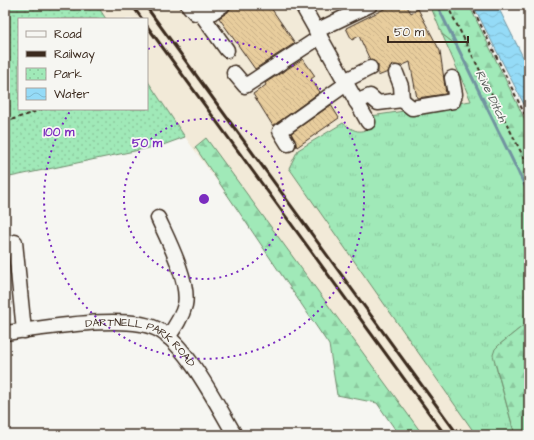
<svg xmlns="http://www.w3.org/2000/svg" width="534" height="440" font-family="'Architects Daughter',sans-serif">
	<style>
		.built { fill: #f2ead8 }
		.grass { fill: url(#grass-tufts); stroke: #6e8a6b }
		.forest { fill: url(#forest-firs); stroke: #6e8a6b }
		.park { fill: url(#park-dots); stroke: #6e8a6b }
		.water { fill: url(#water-waves); stroke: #7194a0 }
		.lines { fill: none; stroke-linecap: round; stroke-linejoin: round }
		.stream { stroke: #7194a0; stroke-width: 3 }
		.building { fill: url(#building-back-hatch); stroke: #3b2a1e }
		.minor-casing { stroke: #3b2a1e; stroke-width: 17 }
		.path { stroke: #3b2a1e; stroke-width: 2; stroke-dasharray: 4 3; stroke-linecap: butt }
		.minor { stroke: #f6f6f2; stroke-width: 14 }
		.rail { stroke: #3b2a1e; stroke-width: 3 }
		.ring { fill: none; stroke: #7b2cbf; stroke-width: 2; stroke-dasharray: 2 4 }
		.labels { text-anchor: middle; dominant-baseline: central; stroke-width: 3.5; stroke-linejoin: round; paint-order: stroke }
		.street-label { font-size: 11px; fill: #3b2a1e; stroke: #f6f6f2 }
		.water-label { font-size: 12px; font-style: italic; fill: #525654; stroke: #f6f6f2 }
		.centre { fill: #7b2cbf; stroke: #f6f6f2; stroke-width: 2 }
		.ring-label { font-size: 12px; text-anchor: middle; font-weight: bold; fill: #7b2cbf; stroke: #f6f6f2; stroke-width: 3.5; stroke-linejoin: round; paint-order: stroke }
	</style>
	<defs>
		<pattern id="grass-tufts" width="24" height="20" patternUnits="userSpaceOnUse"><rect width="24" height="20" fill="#a0e9b8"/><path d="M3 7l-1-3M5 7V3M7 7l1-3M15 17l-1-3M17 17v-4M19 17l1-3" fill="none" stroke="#8bc89e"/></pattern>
		<pattern id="forest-firs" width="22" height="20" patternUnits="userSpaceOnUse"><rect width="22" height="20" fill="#a0e9b8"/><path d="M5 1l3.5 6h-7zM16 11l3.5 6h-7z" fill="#8bc89e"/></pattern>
		<pattern id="park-dots" width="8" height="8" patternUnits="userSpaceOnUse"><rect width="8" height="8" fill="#a0e9b8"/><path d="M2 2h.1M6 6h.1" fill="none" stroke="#8bc89e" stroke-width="1.8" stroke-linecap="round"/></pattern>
		<pattern id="water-waves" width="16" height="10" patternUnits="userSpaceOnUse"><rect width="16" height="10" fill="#95dbf7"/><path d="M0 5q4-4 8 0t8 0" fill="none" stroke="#81bcd3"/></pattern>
		<pattern id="building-back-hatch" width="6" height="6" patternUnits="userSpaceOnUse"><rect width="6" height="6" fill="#e8cd9d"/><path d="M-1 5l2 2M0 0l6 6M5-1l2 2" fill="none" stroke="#c8b087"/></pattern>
	</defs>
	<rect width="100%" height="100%" fill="#f6f6f2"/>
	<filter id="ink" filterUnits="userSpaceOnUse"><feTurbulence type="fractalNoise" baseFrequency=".025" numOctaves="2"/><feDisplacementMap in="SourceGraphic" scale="8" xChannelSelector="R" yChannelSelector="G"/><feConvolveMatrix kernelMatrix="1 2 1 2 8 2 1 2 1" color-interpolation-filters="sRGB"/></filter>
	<g filter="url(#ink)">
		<path class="built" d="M 97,5 L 430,5 L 472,101 L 372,116 L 376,125 L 362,132 L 353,130 L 343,123 L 298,150 L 487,435 L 401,435 L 185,137 L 147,80 L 147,19 L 106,19 Z"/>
		<path class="grass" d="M 442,34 L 456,45 L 529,193 L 529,321 L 499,345 L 495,363 L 515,435 L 476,435 L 289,168 L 298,150 L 343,123 C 358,134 360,133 376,125 L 371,116 L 471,101 Z"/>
		<path class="forest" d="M 430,5 L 469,5 L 529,128 L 529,193 L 456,45 L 442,34 Z
			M 206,138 L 423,435 L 399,435 L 377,403 L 337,395 L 329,345 L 195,147 Z
			M 529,321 L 529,435 L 515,435 L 493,355 L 495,349 L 499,345 Z"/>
		<path class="park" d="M 5,5 L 97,5 L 106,19 L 19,19 L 19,109 L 147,109 L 147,80 L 185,137 L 163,145 L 5,178 Z"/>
		<path class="water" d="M 473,5 L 497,5 L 529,69 L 529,114 Z"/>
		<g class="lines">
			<path class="stream" d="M 437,5 L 529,194"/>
		</g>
		<path class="building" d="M 231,5 L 269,5 L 295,43 L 255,69 L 219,18 L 228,12 Z
			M 392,5 L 406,5 L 411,13 L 418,9 L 440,51 L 446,94 L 417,98 L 410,62 L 401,66 L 393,65 L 388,72 L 378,76 L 378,65 L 374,61 L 370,60 L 359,36 L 352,40 L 346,28 Z
			M 303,59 L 315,76 L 311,79 L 320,92 L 273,126 L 253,94 L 266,85 L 265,83 Z
			M 331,105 L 339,118 L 297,147 L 291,133 Z"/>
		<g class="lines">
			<g class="minor-casing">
				<g id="minor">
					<path d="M 188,5 L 195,13 L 200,12 L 209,5"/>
					<path d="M 223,5 L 204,18 L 227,50"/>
					<path d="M 302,5 L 368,122"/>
					<path d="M 316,31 L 370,5"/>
					<path d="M 234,73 L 245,86 L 320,37"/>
					<path d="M 396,73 L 401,86 L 402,100"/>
					<path d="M 344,81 L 370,68"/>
					<path d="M 356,102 L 370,96 L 378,103 L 402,100 L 412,108 L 453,101 L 455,94 L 452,78"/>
					<path d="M 288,144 L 280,131 L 346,84"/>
					<path d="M 158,218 C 167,238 190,282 185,305 C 182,317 175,327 168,337"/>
					<path d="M 15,242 L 24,331"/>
					<path id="s1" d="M 5,333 C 41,329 129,312 159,330 C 188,347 217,405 235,435"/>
				</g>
			</g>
			<path class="path" d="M 447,5 L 529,168
				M 471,5 L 529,123
				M 5,122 L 43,109"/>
			<use href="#minor" class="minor"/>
			<path class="rail" d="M 132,5 L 142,19
				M 145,5 L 458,435
				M 147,26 L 445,435"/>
		</g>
	</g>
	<g class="ring">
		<circle cx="204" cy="199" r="80"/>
		<path d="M148 49A160 160 0 1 1 71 110"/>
	</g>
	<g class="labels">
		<g class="street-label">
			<text stroke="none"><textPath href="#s1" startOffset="143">DARTNELL PARK ROAD</textPath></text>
		</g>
		<g class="water-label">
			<text transform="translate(491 96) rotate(64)">Rive Ditch</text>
		</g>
	</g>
	<circle cx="204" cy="199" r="6" class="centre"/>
	<g class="ring-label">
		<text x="59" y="136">100 m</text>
		<text x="147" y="147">50 m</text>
	</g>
	<rect width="534" height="440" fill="none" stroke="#f6f6f2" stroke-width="20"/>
	<rect x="10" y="10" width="514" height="420" fill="none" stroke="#3b2a1e" stroke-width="1.5" filter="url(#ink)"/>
	<rect x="18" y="18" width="130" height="92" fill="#f6f6f2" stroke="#aba49d"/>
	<rect x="26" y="31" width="20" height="6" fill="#f6f6f2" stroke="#aba49d"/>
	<text x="54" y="38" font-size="12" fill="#3b2a1e">Road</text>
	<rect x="26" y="51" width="20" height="6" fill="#3b2a1e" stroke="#aba49d"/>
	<text x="54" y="58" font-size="12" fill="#3b2a1e">Railway</text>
	<rect x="26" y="68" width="20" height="12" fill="url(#park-dots)" stroke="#aba49d"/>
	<text x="54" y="78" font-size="12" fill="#3b2a1e">Park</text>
	<rect x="26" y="88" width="20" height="12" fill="url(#water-waves)" stroke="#aba49d"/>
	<text x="54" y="98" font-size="12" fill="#3b2a1e">Water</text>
	<path d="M388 36v6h80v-6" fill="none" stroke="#3b2a1e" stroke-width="2"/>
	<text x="394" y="36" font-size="12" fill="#3b2a1e" stroke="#f6f6f2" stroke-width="3" paint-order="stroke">50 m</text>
</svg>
